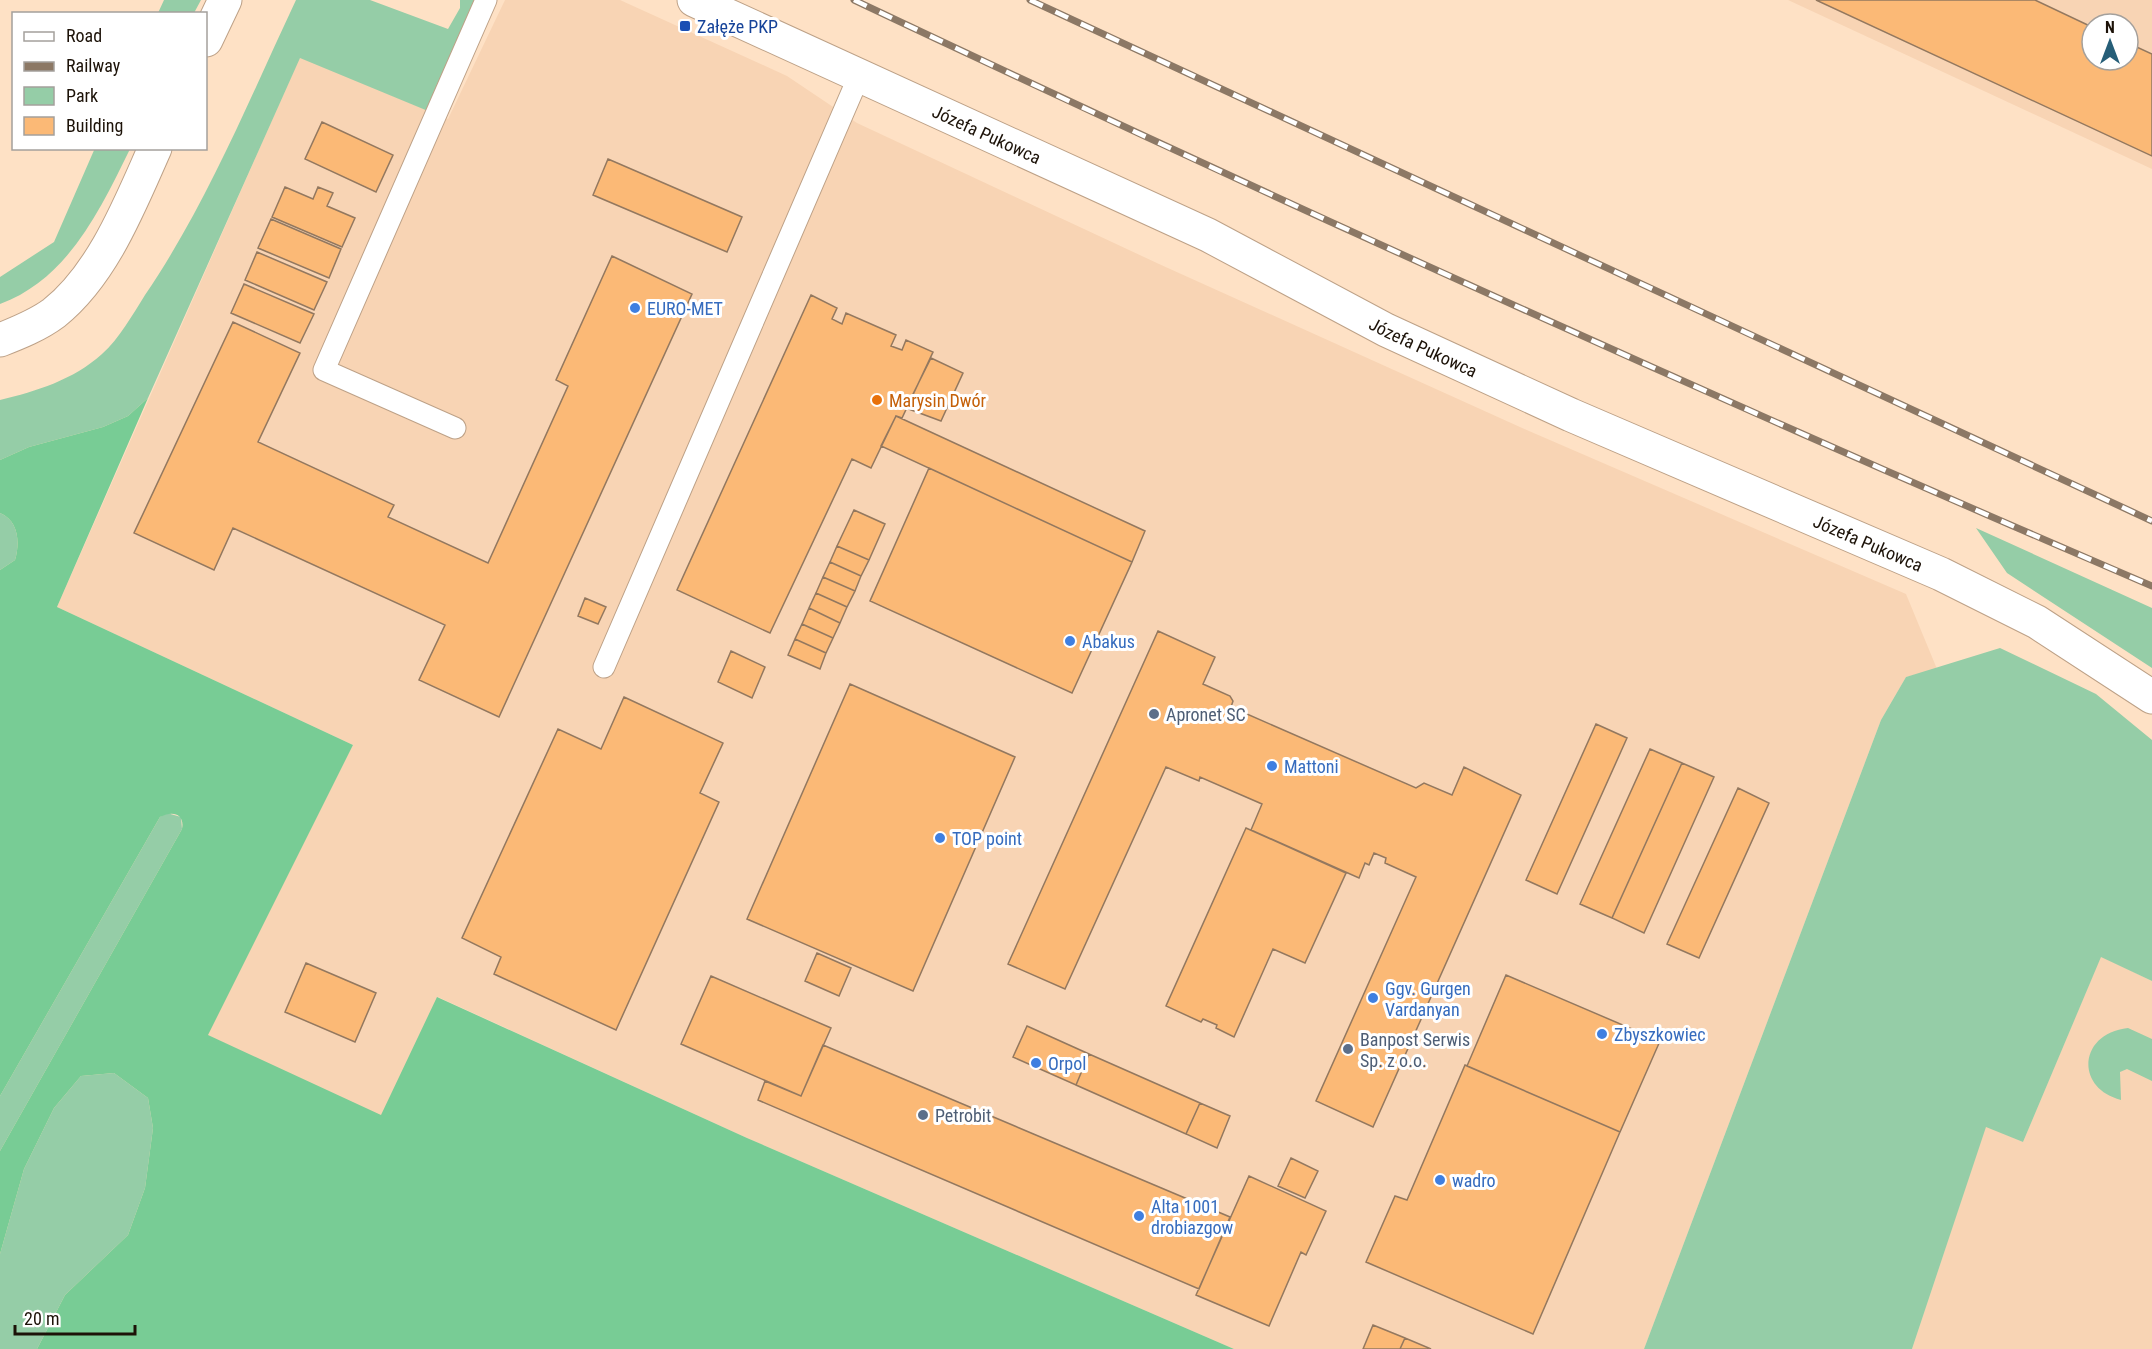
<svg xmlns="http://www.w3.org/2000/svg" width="2152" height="1349" font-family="'Roboto Condensed',sans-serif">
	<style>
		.built { fill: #f8d4b4; fill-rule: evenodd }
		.green { fill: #95cda7 }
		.forest { fill: #78cc95 }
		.building { fill: #fbb976; stroke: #93785f; stroke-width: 1.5 }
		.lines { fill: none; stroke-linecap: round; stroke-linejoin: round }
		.service-casing { stroke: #bda187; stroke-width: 23 }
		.minor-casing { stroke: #bda187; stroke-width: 35 }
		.tertiary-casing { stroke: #bda187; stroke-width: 35 }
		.service { stroke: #fff; stroke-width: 21 }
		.minor { stroke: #fff; stroke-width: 33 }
		.tertiary { stroke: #fff; stroke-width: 33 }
		.rail-casing { stroke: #8c7865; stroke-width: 7 }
		.rail { stroke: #fff; stroke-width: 4.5; stroke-dasharray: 14; stroke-linecap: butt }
		.transit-dot { fill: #1a4fb4; stroke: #fff; stroke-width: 2 }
		.shop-dot { fill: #3f7fe0; stroke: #fff; stroke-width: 2 }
		.food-dot { fill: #e8710a; stroke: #fff; stroke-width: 2 }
		.service-dot { fill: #5c6f8a; stroke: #fff; stroke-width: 2 }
		.labels { text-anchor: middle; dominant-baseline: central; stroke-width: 6; stroke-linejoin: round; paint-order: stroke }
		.transit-label { font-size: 18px; fill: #164399; stroke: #fff; text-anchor: start }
		.street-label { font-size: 18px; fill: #1c1208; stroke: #fff }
		.shop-label { font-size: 18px; fill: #366cbe; stroke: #fff; text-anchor: start }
		.food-label { font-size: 18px; fill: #c56008; stroke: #fff; text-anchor: start }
		.service-label { font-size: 18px; fill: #4e5e75; stroke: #fff; text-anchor: start }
	</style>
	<rect width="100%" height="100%" fill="#fee1c5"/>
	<path class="built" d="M 505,0 L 620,0 L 787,76 L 857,123 L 1159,264 L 1529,431 L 1906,594 L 1937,669 L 1906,677 L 1881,720 L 1644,1349 L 1234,1349 L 747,1138 L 438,997 L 381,1116 L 207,1035 L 353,745 L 57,607 L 300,57 L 448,119 Z
		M 1788,0 L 2152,0 L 2152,169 ZM 2092,24 L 2128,24 L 2128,60 L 2092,60 Z
		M 2101,956 L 2152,981 L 2152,1349 L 1912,1349 L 1986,1126 L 2023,1142 Z"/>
	<path class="green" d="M 164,0 L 201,0 L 194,13 L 158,13 Z
		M 296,0 L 370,0 L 448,29 L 460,8 L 460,0 L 477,0 L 428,111 L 300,58 L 148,398 L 128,416 L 103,427 L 29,447 L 0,460 L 0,400 C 37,391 73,380 102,354 C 119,339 133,314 145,295 C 207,204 249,100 296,0 Z
		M 95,148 L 130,149 C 100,210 68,279 0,304 L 0,277 L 54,242 Z
		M 0,513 C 19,521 20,543 15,560 L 0,570 Z
		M 1976,528 L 2152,608 L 2152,668 L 2007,573 Z
		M 2000,648 L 2096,694 L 2152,740 L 2152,981 L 2101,957 L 2023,1142 L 1986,1127 L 1912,1349 L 1644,1349 L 1881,720 L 1906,677 Z
		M 167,813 L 181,817 L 182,829 L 0,1151 L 0,1096 L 160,817 Z
		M 2128,1028 L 2152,1039 L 2152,1081 L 2127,1069 L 2120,1072 L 2121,1100 C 2074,1088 2079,1033 2128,1028 Z
		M 114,1073 L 148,1098 L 153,1128 L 145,1188 L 128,1235 L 65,1295 L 37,1349 L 0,1349 L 0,1254 L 24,1169 L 54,1108 L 81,1076 Z"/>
	<path class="forest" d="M 148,398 L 57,607 L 353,745 L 208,1035 L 381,1115 L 437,997 L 747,1138 L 1234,1349 L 37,1349 L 65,1295 L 128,1235 L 145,1188 L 153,1128 L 148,1098 L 114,1073 L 81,1076 L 54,1108 L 24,1169 L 0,1254 L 0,1151 L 182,829 C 185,814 173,810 160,817 L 0,1096 L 0,570 L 15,560 C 20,543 19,521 0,513 L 0,460 L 29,447 L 103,427 L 128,416 Z"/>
	<path class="building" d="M 1816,0 L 2035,0 L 2092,27 L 2092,60 L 2128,60 L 2128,43 L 2152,54 L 2152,156 Z
		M 322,122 L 393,155 L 376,192 L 305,159 Z
		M 608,159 L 742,217 L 727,252 L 593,195 Z
		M 285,187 L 313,199 L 318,187 L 333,193 L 327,206 L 355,218 L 342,247 L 272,217 Z
		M 271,219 L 341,249 L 329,278 L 258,248 Z
		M 257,252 L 327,282 L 314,310 L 245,280 Z
		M 612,256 L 692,294 L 499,717 L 419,680 L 445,625 L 233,528 L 214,570 L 134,533 L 233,322 L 300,353 L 258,442 L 394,505 L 388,517 L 488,563 L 568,386 L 556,380 Z
		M 244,284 L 314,314 L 300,343 L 231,313 Z
		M 811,295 L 837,308 L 832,319 L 842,324 L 846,313 L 896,335 L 891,346 L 902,350 L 906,340 L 933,352 L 902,418 L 896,416 L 871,468 L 852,459 L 770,633 L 677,590 Z
		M 931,358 L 963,373 L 941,421 L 906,408 Z
		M 896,416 L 1145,531 L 1132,562 L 881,446 Z
		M 929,468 L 1132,562 L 1072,693 L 870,601 Z
		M 854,510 L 885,524 L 869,560 L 837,546 Z
		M 837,546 L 869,560 L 861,576 L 830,562 Z
		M 830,562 L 861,576 L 855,591 L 823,577 Z
		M 823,577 L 855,591 L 847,607 L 816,593 Z
		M 816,593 L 847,607 L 840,623 L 809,608 Z
		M 585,598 L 606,607 L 598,624 L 578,616 Z
		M 809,608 L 840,623 L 833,638 L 802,624 Z
		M 802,624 L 833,638 L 826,653 L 795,639 Z
		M 1158,631 L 1215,657 L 1203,684 L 1230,696 L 1233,701 L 1231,707 L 1416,788 L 1424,783 L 1452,795 L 1464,767 L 1521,795 L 1373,1127 L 1316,1101 L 1416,877 L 1385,863 L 1386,858 L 1374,853 L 1369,865 L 1365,863 L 1359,878 L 1251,830 L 1262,804 L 1200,777 L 1199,781 L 1166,767 L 1065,989 L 1008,964 Z
		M 795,639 L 826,653 L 820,669 L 788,655 Z
		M 731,651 L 765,667 L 752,698 L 718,682 Z
		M 850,684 L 1015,757 L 913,991 L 747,919 Z
		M 624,697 L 723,743 L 700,793 L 719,802 L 616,1030 L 494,974 L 501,957 L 462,938 L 558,729 L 601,749 Z
		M 1596,724 L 1627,738 L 1557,894 L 1526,880 Z
		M 1650,749 L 1682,763 L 1612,918 L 1580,904 Z
		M 1682,763 L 1714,777 L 1644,933 L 1612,918 Z
		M 1738,788 L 1769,803 L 1699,958 L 1667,944 Z
		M 1246,828 L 1346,873 L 1305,963 L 1273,949 L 1234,1037 L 1216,1028 L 1217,1025 L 1203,1019 L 1201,1022 L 1166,1006 Z
		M 817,953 L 851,968 L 839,996 L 805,981 Z
		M 306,963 L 376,993 L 355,1042 L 285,1012 Z
		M 1506,975 L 1660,1041 L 1620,1132 L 1467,1066 Z
		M 711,976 L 831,1028 L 801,1096 L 681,1044 Z
		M 1027,1026 L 1089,1054 L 1076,1085 L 1013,1057 Z
		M 823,1045 L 1230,1217 L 1199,1289 L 758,1100 L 765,1081 L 801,1096 Z
		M 1089,1054 L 1200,1103 L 1186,1134 L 1076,1085 Z
		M 1465,1065 L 1620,1132 L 1533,1334 L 1366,1262 L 1395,1196 L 1407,1200 Z
		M 1200,1103 L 1230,1116 L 1217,1148 L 1186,1134 Z
		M 1291,1158 L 1318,1171 L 1305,1198 L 1278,1186 Z
		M 1249,1176 L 1326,1211 L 1306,1255 L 1301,1252 L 1269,1326 L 1196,1295 Z
		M 1373,1325 L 1405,1338 L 1400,1349 L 1363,1349 Z
		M 1405,1338 L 1431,1349 L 1400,1349 Z"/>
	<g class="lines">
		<g class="service-casing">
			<path id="service" d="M 455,428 L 324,370 L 486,0
				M 604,667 L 859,76"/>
		</g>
		<g class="minor-casing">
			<g id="minor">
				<path id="s1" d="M 694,0 L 1208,235 L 1386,330 L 1571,415 L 1941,574 L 2037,622 L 2152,697"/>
			</g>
		</g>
		<g class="tertiary-casing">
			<path id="tertiary" d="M 206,40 L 225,0
				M 0,340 C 18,333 38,325 54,313 C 103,274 130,204 155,148"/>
		</g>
		<use href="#service" class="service"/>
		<use href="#minor" class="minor"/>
		<use href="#tertiary" class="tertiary"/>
		<g class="rail-casing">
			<path id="rail" d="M 854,0 C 1283,203 1716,399 2152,586
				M 1030,0 L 2152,521"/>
		</g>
		<use href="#rail" class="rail"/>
	</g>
	<rect class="transit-dot" x="679" y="20" width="12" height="12" rx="3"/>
	<g class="shop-dot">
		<circle cx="635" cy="308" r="6"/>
		<circle cx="1070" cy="641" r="6"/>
		<circle cx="1272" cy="766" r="6"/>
		<circle cx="940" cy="838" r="6"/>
		<circle cx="1373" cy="998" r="6"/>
		<circle cx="1602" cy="1034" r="6"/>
		<circle cx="1036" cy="1063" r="6"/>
		<circle cx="1440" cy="1180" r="6"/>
		<circle cx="1139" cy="1216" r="6"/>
	</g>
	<circle class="food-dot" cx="877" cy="400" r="6"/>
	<g class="service-dot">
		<circle cx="1154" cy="714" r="6"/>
		<circle cx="1348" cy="1049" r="6"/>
		<circle cx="923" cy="1115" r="6"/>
	</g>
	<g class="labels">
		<g class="transit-label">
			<text x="697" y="26">Załęże PKP</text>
		</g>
		<g class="street-label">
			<text stroke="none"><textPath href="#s1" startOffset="322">Józefa Pukowca</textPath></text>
			<text stroke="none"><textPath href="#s1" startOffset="808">Józefa Pukowca</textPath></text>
			<text stroke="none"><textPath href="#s1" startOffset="1294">Józefa Pukowca</textPath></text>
		</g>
		<g class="shop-label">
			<text x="647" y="308">EURO-MET</text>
			<text x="1082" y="641">Abakus</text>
			<text x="1284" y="766">Mattoni</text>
			<text x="952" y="838">TOP point</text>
			<text x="1385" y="988">Ggv. Gurgen<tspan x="1385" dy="21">Vardanyan</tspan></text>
			<text x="1614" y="1034">Zbyszkowiec</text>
			<text x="1048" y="1063">Orpol</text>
			<text x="1452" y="1180">wadro</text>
			<text x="1151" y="1206">Alta 1001<tspan x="1151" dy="21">drobiazgow</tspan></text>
		</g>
		<g class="food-label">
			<text x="889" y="400">Marysin Dwór</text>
		</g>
		<g class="service-label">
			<text x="1166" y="714">Apronet SC</text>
			<text x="1360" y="1039">Banpost Serwis<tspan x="1360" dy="21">Sp. z o.o.</tspan></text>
			<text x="935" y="1115">Petrobit</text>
		</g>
	</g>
	<rect x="12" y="12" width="195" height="138" fill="#ffffff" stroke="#a4a09c" stroke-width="1.5"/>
	<rect x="24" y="32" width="30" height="9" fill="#ffffff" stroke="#a4a09c" stroke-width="1.5"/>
	<text x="66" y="42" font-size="18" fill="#1c1208">Road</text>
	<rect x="24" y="62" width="30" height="9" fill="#8c7865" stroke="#a4a09c" stroke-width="1.5"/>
	<text x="66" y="72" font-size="18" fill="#1c1208">Railway</text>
	<rect x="24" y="87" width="30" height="18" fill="#95cda7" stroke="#a4a09c" stroke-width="1.5"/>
	<text x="66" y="102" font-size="18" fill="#1c1208">Park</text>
	<rect x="24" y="117" width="30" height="18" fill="#fbb976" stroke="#a4a09c" stroke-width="1.5"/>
	<text x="66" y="132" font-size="18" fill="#1c1208">Building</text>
	<g transform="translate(2110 42)"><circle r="28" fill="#ffffff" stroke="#a4a09c" stroke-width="1.5"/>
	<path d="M0-4.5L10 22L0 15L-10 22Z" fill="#265e78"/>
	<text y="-9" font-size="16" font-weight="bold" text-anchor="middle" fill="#1c1208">N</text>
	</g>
	<path d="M15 1325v9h120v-9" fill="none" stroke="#1c1208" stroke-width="3"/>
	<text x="24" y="1325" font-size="18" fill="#1c1208" stroke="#ffffff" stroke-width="4.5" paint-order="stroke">20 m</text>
</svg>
